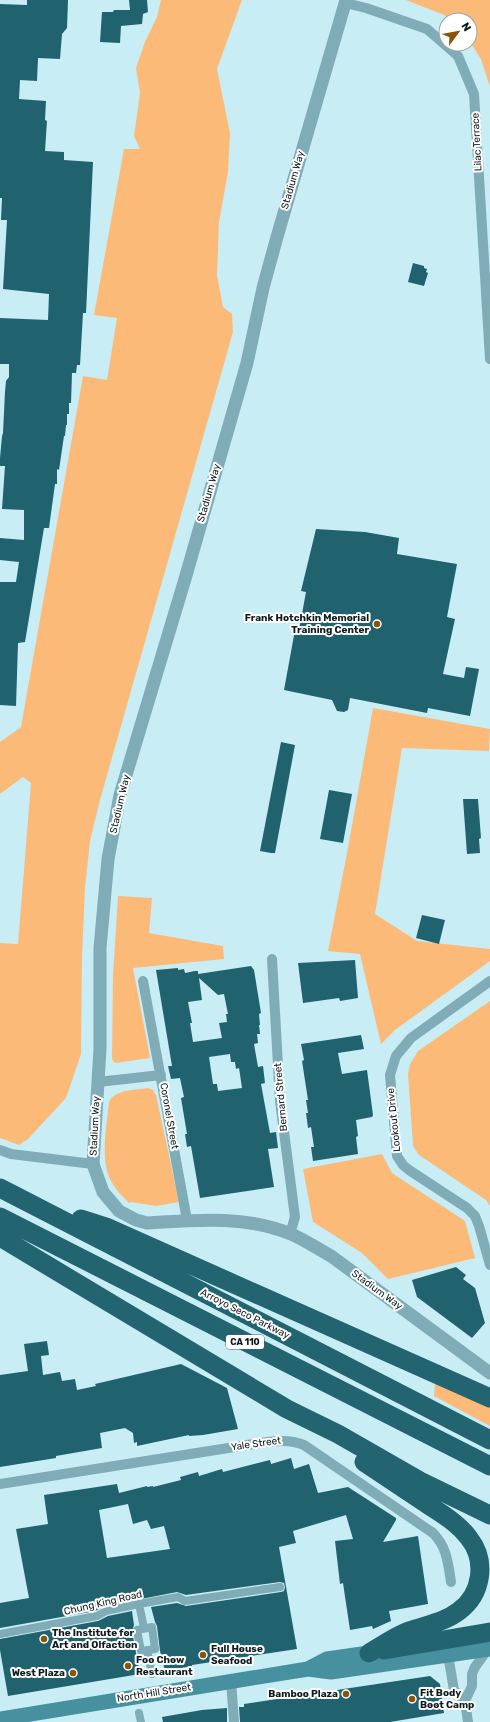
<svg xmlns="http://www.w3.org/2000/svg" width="490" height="1722" font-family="Rubik,sans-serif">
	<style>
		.green { fill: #fcba79 }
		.building { fill: #20626e; fill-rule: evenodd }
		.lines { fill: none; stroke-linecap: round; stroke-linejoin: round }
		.pedestrian { stroke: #7facb6; stroke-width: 8 }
		.minor { stroke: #7facb6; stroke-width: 10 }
		.tertiary { stroke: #7facb6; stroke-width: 13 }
		.secondary { stroke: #46909f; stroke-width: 15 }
		.motorway { stroke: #226470; stroke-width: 19 }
		.poi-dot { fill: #8c530b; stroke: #fff; stroke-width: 1.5 }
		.labels { text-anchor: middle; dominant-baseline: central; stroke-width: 4; stroke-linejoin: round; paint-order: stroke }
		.shield { fill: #fff; stroke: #565f62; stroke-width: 1 }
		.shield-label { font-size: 9px; font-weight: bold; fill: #0e1b1e }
		.street-label { font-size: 10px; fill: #0e1b1e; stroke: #fff }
		.poi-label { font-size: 10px; font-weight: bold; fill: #0e1b1e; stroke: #fff; text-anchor: start }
	</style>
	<rect width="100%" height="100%" fill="#c8edf5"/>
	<path class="green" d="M 161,0 L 242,0 L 217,69 L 230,133 L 228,172 L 219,222 L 217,275 L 223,307 L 232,314 L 233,332 L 100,800 L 90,841 L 85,888 L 82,957 L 81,1054 L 66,1098 L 28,1139 L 19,1145 L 0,1138 L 0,943 L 18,944 L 31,783 L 23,777 L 0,794 L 0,742 L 21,727 L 83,376 L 107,380 L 117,318 L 94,315 L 124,149 L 140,149 L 134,136 L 140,93 L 136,68 L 145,42 L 157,17 Z
		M 406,0 L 490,0 L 490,87 L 481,59 L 470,42 L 470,20 L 449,20 L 444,15 Z
		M 373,708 L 490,729 L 489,751 L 402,748 L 375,914 L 417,941 L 490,949 L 490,961 L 395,1030 L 381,1044 L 360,954 L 328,951 L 348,848 Z
		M 118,896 L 152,898 L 149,933 L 223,946 L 224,959 L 133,968 L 150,1058 L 115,1063 L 112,1059 L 113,976 Z
		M 490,1001 L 490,1206 L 486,1200 L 419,1155 L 413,1146 L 408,1074 L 410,1064 L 418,1051 Z
		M 148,1088 L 153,1090 L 156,1095 L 179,1202 L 156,1206 L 131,1202 L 129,1203 C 122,1196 115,1189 110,1179 C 100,1159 107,1124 109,1102 C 115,1089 136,1090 148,1088 Z
		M 382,1154 L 392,1173 L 465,1221 L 475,1258 L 388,1279 L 362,1253 L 313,1222 L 303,1169 Z
		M 435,1383 L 490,1407 L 490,1426 L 434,1396 Z"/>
	<path class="building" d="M 27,0 L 68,0 L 67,28 L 62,34 L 60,59 L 38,58 L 37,81 L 20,80 L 19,99 L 46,101 L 45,120 L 47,121 L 45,151 L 64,152 L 64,160 L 93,162 L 86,313 L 83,313 L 80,365 L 77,365 L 76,373 L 72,373 L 71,403 L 69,403 L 69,414 L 67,414 L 67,425 L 66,425 L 65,436 L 64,436 L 59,470 L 57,469 L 57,484 L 55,484 L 49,528 L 44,528 L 25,642 L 18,643 L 16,706 L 0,705 L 0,582 L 16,582 L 19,562 L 0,560 L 0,538 L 24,540 L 24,510 L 2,509 L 5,466 L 0,466 L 0,458 L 2,436 L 3,433 L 5,392 L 6,381 L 9,377 L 9,364 L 0,364 L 0,318 L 48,320 L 49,294 L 3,289 L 7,220 L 1,220 L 2,198 L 0,198 L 0,4 L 27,5 Z
		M 129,0 L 147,0 L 148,12 L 143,14 L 142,24 L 121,26 L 120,43 L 100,42 L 102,12 L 113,12 L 114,10 L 130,10 Z
		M 413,263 L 424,266 L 424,268 L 427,269 L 426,272 L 428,273 L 424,286 L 408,282 Z
		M 316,529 L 365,532 L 399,538 L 397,554 L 457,564 L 447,617 L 455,619 L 443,674 L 464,678 L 466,667 L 479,669 L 470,716 L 428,708 L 427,713 L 350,698 L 348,710 L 344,712 L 337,711 L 332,700 L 284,690 L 295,630 L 299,630 L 306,592 L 301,591 Z
		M 281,742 L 295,745 L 275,853 L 271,853 L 260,851 Z
		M 329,790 L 352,794 L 343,843 L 320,839 Z
		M 463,799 L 478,799 L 481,838 L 479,839 L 480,853 L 467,854 Z
		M 422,915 L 445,920 L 439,944 L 416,938 Z
		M 355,960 L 358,998 L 340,1001 L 339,998 L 303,1003 L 298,963 Z
		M 251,966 L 254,970 L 261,1013 L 259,1014 L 260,1025 L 259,1025 L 260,1034 L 257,1034 L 258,1043 L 254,1044 L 258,1067 L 263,1066 L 265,1083 L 261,1084 L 270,1133 L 276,1132 L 278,1148 L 268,1149 L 274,1187 L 200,1198 L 191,1146 L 187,1147 L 185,1134 L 187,1134 L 181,1098 L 184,1097 L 180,1078 L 171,1079 L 168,1066 L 172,1066 L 156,970 L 178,968 L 178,970 L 184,969 L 185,973 L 195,971 L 198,971 L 198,974 ZM 199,978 L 218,995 L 224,994 L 228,1014 L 226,1014 L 227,1022 L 219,1023 L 222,1038 L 193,1042 L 190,1023 L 192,1023 L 188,1002 L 202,1000 ZM 230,1054 L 231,1062 L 235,1062 L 236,1069 L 239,1068 L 242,1088 L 218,1091 L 217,1084 L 213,1084 L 209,1057 Z
		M 361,1035 L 364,1049 L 338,1053 L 342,1074 L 367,1070 L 373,1115 L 372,1117 L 356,1120 L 358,1136 L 356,1137 L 358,1154 L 313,1161 L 311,1147 L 314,1147 L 311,1127 L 308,1128 L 306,1113 L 308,1113 L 306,1100 L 308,1100 L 302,1061 L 304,1060 L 301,1044 Z
		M 456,1267 L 466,1275 L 463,1279 L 475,1288 L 485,1323 L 472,1338 L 417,1297 L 412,1280 Z
		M 47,1341 L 49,1355 L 41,1356 L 43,1375 L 60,1372 L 62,1381 L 75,1379 L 77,1390 L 96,1386 L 95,1384 L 181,1364 L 227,1388 L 238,1429 L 203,1435 L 189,1436 L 189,1435 L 137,1446 L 137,1442 L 134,1443 L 133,1433 L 125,1428 L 100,1433 L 102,1448 L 56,1456 L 56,1458 L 0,1467 L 0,1375 L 28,1371 L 24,1344 Z
		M 291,1458 L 294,1469 L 309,1464 L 318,1493 L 348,1487 L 396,1518 L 396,1520 L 383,1542 L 418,1536 L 428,1604 L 389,1611 L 391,1621 L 373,1629 L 372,1626 L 350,1630 L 343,1583 L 340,1584 L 335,1541 L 353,1539 L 346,1515 L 293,1531 L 296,1543 L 279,1547 L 297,1649 L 192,1665 L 192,1666 L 165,1671 L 160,1651 L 157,1626 L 155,1622 L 151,1607 L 177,1603 L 186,1606 L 281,1592 L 284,1591 L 285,1587 L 284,1583 L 280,1582 L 186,1595 L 177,1592 L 105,1606 L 95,1611 L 0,1628 L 0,1603 L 29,1598 L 16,1529 L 48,1524 L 44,1495 L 117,1484 L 119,1493 L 147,1486 L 147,1487 L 153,1486 L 153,1487 L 181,1480 L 180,1477 L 198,1472 L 199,1476 L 222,1469 L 223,1472 L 270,1460 L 271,1464 ZM 128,1504 L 133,1524 L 147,1520 L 151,1529 L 164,1526 L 170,1549 L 107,1558 L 99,1510 Z
		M 132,1611 L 134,1625 L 132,1631 L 140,1674 L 8,1696 L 0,1650 L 0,1639 L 98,1621 L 108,1616 Z
		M 430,1676 L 440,1684 L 444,1713 L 390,1722 L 240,1722 L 239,1707 L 244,1707 L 244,1704 Z
		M 227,1708 L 227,1722 L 163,1722 L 162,1717 L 202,1710 Z"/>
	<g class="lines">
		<path class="pedestrian" d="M 139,1604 L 144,1628
			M 152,1627 L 155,1649 L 141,1651 L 137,1630 Z
			M 0,1634 L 97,1616 L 106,1611 L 139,1604 L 178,1597 L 185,1601 L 280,1587
			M 147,1650 L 152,1674
			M 139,1713 L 141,1722"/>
		<path class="minor" d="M 345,3 L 366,8 L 427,29 L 458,56 L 474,94 L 490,359
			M 272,959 L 280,1101 L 295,1217 L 290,1234
			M 143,981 L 187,1220
			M 490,981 L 411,1038 L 396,1056 L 390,1075 L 397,1156 L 403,1165 L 409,1170 L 467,1208 L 475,1216 L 479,1226 L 490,1265
			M 98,1082 L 161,1075
			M 0,1150 L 11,1154 L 93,1164
			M 0,1484 L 260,1443 C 275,1441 289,1439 304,1445 L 433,1533 C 447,1547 448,1563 451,1582
			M 448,1655 L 454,1690 L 465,1701
			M 231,1680 L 234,1722
			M 468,1722 L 465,1701 L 472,1686 L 472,1674 L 475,1667 L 488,1649"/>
		<path class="tertiary" d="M 346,0 L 277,237 L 263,288 L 247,363 L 185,579 L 120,795 L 108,859 L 100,948 L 100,1049 L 93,1164 L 103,1192 L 119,1211 L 136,1220 L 147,1223 C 195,1220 245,1215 291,1234 C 305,1240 318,1249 331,1256 L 490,1373"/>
		<path class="secondary" d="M 308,1669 L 327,1659 L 369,1653
			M 0,1719 L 308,1669 L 331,1672 L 490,1649"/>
		<path class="motorway" d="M 0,1188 L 490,1440
			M 0,1217 L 490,1466
			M 81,1219 L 106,1227 L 490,1398
			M 0,1237 L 287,1409 L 338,1434 L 420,1481 L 490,1515
			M 364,1462 C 385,1476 406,1490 427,1504 C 442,1514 458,1523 469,1538 C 487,1561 482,1594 459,1611 C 445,1622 426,1625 409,1631 C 395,1636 382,1646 369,1653
			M 384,1650 L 490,1632"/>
	</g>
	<g class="poi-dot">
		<circle cx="377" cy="624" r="4"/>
		<circle cx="44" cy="1639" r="4"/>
		<circle cx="203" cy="1655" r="4"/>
		<circle cx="128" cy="1666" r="4"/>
		<circle cx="73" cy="1673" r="4"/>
		<circle cx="346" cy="1694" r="4"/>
		<circle cx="412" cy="1699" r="4"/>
	</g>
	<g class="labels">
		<rect class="shield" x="226" y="1335" width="38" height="14" rx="3"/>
		<g class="shield-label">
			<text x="245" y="1342">CA 110</text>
		</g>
		<g class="street-label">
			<text transform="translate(477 142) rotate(-93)">Lilac Terrace</text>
			<text transform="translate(293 180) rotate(-74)">Stadium Way</text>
			<text transform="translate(209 493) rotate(-74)">Stadium Way</text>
			<text transform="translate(120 804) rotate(-77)">Stadium Way</text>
			<text transform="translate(281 1097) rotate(-95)">Bernard Street</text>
			<text transform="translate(169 1116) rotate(80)">Coronel Street</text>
			<text transform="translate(394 1120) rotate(-96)">Lookout Drive</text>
			<text transform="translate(95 1126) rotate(-87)">Stadium Way</text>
			<text transform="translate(377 1290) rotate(36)">Stadium Way</text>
			<text transform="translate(245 1314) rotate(27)">Arroyo Seco Parkway</text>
			<text transform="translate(256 1444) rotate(-8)">Yale Street</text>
			<text transform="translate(103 1603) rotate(-13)">Chung King Road</text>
			<text transform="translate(154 1693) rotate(-9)">North Hill Street</text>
		</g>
		<g class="poi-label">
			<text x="369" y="618" text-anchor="end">Frank Hotchkin Memorial<tspan x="369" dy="12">Training Center</tspan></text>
			<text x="52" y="1633">The Institute for<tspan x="52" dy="12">Art and Olfaction</tspan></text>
			<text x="211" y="1649">Full House<tspan x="211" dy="12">Seafood</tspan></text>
			<text x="136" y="1660">Foo Chow<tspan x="136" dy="12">Restaurant</tspan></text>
			<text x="65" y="1673" text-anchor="end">West Plaza</text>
			<text x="420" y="1693">Fit Body<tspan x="420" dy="12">Boot Camp</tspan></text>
			<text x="338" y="1694" text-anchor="end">Bamboo Plaza</text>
		</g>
	</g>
	<g transform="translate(458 32) rotate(58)"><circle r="19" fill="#ffffff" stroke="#9fa4a5"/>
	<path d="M0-3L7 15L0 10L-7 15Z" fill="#8c530b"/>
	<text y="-6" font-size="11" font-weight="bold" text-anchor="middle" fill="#0e1b1e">N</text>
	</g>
</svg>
